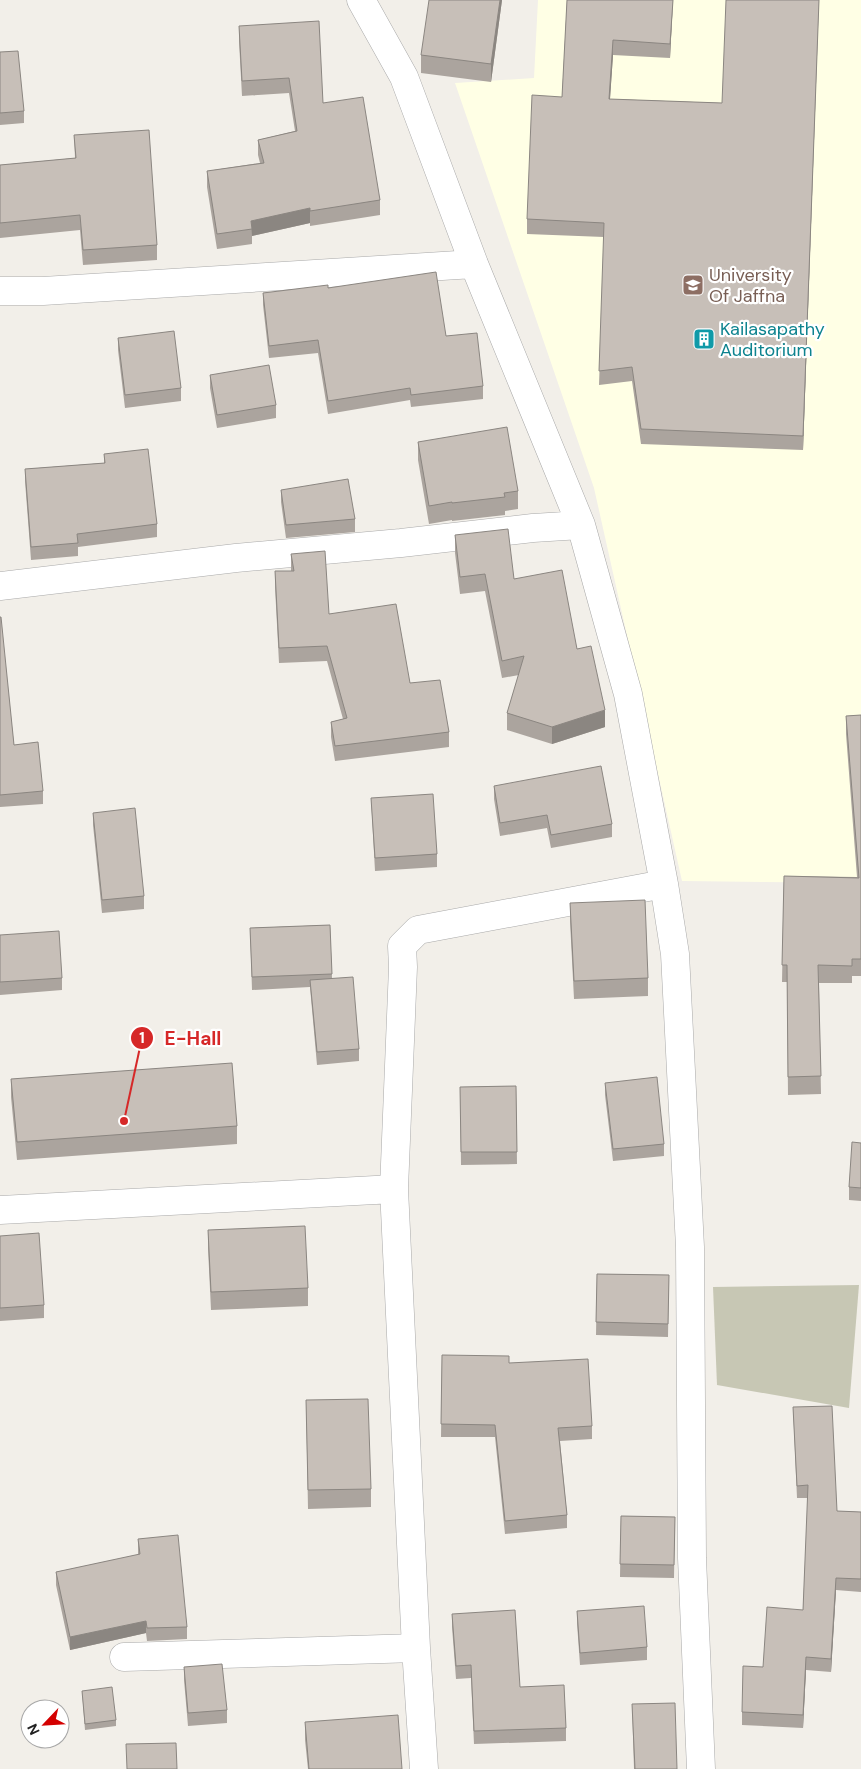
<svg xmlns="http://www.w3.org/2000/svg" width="861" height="1769" font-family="'DM Sans',sans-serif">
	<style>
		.education { fill: #ffffe5 }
		.construction { fill: #c7c7b4 }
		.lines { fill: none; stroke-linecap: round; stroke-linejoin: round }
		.minor-casing { stroke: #a9a9a9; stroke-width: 29 }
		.minor { stroke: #fff; stroke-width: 28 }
		.wall { fill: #aba49e }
		.shaded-wall { fill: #8b8681 }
		.building { fill: #c7bfb8; stroke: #8b8681 }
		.labels { text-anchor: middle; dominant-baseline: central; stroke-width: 4.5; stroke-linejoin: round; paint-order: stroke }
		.education-label { font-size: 18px; fill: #785e54; stroke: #fff; text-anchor: start }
		.culture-label { font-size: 18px; fill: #0d838f; stroke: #fff; text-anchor: start }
		.leader { fill: none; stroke: #d62828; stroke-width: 2 }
		.callout-dot { fill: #d62828; stroke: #fff; stroke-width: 2 }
		.mark-label { font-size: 15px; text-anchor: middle; font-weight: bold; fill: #fff }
		.callout-label { font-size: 19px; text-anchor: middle; font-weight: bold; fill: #d62828; stroke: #fff; stroke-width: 4.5; stroke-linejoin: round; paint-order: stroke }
	</style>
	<rect width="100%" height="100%" fill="#f2efe9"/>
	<path class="education" d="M 538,0 L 861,0 L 861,883 L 682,881 L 594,488 L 455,83 L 534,78 Z"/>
	<path class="construction" d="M 859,1285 L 849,1408 L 717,1385 L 713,1287 Z"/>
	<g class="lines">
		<g class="minor-casing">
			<path id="minor" d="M 361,0 L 404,77 L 474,264 L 581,525 L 628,694 L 664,884 L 418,930 L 402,946 L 403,967 L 394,1189 L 416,1648 L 424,1769
				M 0,291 L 43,291 L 474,264
				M 0,586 L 236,558 L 401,543 L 533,528 L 581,525
				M 664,884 L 675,954 L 690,1247 L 692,1558 L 701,1769
				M 0,1210 L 394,1189
				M 124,1657 L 416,1648"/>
		</g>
		<use href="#minor" class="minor"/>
	</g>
	<path class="wall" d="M 502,0 L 491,82 L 421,73 L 421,55 Z
		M 567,0 L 673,0 L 670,58 L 613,55 L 610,99 L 722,103 L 819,0 L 803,450 L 641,444 L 632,381 L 599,385 L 604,237 L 527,234 L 527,219 L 562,97 Z
		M 239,26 L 323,103 L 380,200 L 380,215 L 310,226 L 310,223 L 252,236 L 252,244 L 217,249 L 207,187 L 207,171 L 260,163 L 258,155 L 258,140 L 295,131 L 289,93 L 242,96 L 239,41 Z
		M 0,52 L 24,111 L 24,123 L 0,125 Z
		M 74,135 L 157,245 L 157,260 L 83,265 L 80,230 L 0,238 L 0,165 L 75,158 Z
		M 328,288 L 446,336 L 483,386 L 483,399 L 411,407 L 410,400 L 328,414 L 318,353 L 269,358 L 263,305 L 263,293 Z
		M 118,338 L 181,388 L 181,401 L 125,408 L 118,350 Z
		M 210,375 L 276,405 L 276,418 L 217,428 L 210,388 Z
		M 418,442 L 518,491 L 518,509 L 505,511 L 505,515 L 452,521 L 452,520 L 429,524 L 418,460 Z
		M 104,454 L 157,524 L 157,537 L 78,547 L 78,556 L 31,560 L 25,481 L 25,469 L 104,463 Z
		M 281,490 L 355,519 L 355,532 L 286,538 L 281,502 Z
		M 455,535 L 514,579 L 577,649 L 605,727 L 552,744 L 507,730 L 507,713 L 519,675 L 502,678 L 485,591 L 460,594 L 455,553 Z
		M 291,554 L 329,614 L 410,683 L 449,732 L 449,747 L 335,761 L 331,737 L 331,722 L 343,719 L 327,661 L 279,663 L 275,587 L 275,571 L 291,571 Z
		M 0,617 L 14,745 L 43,791 L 43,804 L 0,807 Z
		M 861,715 L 861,976 L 852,976 L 852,983 L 819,983 L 821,1094 L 788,1095 L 787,982 L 782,982 L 784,876 L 857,877 L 846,734 L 846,716 Z
		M 494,786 L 612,824 L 612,837 L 551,848 L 547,828 L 500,836 L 494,799 Z
		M 371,798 L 437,854 L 437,867 L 375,871 Z
		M 93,813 L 144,896 L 144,909 L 102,913 L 93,825 Z
		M 570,903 L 648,978 L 648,996 L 574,999 L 570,921 Z
		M 330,925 L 332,978 L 359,1049 L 359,1061 L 317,1065 L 310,987 L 252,990 L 250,928 Z
		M 0,935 L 62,978 L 62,990 L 0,995 Z
		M 11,1079 L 237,1126 L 237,1144 L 17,1160 L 11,1097 Z
		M 605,1083 L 664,1144 L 664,1156 L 613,1161 L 605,1095 Z
		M 516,1086 L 517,1164 L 461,1165 L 460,1087 Z
		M 861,1143 L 861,1201 L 849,1200 L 849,1187 Z
		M 208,1230 L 308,1288 L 308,1306 L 211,1310 L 208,1248 Z
		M 0,1236 L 44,1305 L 44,1318 L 0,1321 Z
		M 597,1274 L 669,1275 L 668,1337 L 596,1335 Z
		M 442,1355 L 509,1363 L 592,1426 L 592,1439 L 560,1441 L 567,1515 L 567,1528 L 505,1534 L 495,1437 L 441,1437 Z
		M 306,1400 L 371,1489 L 371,1507 L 308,1509 Z
		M 793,1407 L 837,1511 L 861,1512 L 861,1592 L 836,1590 L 831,1672 L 806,1670 L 803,1728 L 742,1725 L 742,1712 L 763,1667 L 803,1610 L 808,1498 L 797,1498 Z
		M 621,1516 L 675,1517 L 674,1578 L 620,1577 Z
		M 138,1539 L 187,1627 L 187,1639 L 147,1641 L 146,1633 L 70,1650 L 56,1585 L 56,1572 L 138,1555 Z
		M 577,1611 L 647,1647 L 647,1660 L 580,1665 L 577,1623 Z
		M 452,1614 L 520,1687 L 566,1728 L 566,1741 L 474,1744 L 471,1678 L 456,1679 L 452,1627 Z
		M 184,1667 L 227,1710 L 227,1723 L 188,1726 L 184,1680 Z
		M 82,1691 L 116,1720 L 116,1726 L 85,1730 Z
		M 632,1704 L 677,1769 L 634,1769 Z
		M 305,1722 L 402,1769 L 308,1769 L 305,1740 Z"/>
	<path class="shaded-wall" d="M 500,0 L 502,0 L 491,82 L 491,64 Z
		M 673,0 L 670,58 L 670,44 Z
		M 819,0 L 803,450 L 803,436 Z
		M 613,40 L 613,55 L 609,113 L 609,99 Z
		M 310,208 L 310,223 L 252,236 L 251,221 Z
		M 605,710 L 605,727 L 552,744 L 552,727 Z
		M 836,1578 L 836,1590 L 831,1672 L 831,1659 Z
		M 146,1621 L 146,1633 L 70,1650 L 70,1637 Z
		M 806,1657 L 806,1670 L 803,1728 L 803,1715 Z"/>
	<path class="building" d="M 429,0 L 500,0 L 491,64 L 421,55 Z
		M 567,0 L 673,0 L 670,44 L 613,40 L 609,99 L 722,103 L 726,0 L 819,0 L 803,436 L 641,429 L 632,367 L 599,371 L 604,223 L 527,219 L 532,95 L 562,97 Z
		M 319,21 L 323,103 L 363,97 L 380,200 L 310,211 L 310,208 L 251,221 L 252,229 L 217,234 L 207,171 L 264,163 L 258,140 L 297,131 L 289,78 L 242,81 L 239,26 Z
		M 18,51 L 24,111 L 0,113 L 0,52 Z
		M 149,130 L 157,245 L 83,250 L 80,215 L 0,223 L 0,165 L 76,158 L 74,135 Z
		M 436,272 L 446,336 L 477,333 L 483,386 L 411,395 L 410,388 L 328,401 L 318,340 L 269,346 L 263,293 L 328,285 L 328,288 Z
		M 174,331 L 181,388 L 125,395 L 118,338 Z
		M 269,365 L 276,405 L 217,415 L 210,375 Z
		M 507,427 L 518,491 L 504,493 L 505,497 L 452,503 L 452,502 L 429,506 L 418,442 Z
		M 148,449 L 157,524 L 77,534 L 78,543 L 31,547 L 25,469 L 105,463 L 104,454 Z
		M 348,479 L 355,519 L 286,525 L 281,490 Z
		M 508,529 L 514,579 L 562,570 L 577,649 L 591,646 L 605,710 L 552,727 L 507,713 L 524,656 L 502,661 L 485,574 L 460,577 L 455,535 Z
		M 325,551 L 329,614 L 396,604 L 410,683 L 440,680 L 449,732 L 335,746 L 331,722 L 347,718 L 327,646 L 279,648 L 275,571 L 294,571 L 291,554 Z
		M 0,617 L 1,617 L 14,745 L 38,742 L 43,791 L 0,795 Z
		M 861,715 L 861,959 L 852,959 L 852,966 L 818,965 L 821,1076 L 788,1077 L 787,965 L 782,965 L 784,876 L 859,878 L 846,716 Z
		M 601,766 L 612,824 L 551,835 L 547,815 L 500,823 L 494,786 Z
		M 433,794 L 437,854 L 375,858 L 371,798 Z
		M 135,808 L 144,896 L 102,900 L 93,813 Z
		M 645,900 L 648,978 L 574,981 L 570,903 Z
		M 330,925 L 332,974 L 252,977 L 250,928 Z
		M 59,931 L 62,978 L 0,982 L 0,935 Z
		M 353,977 L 359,1049 L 317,1052 L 310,980 Z
		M 232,1063 L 237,1126 L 17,1142 L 11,1079 Z
		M 657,1077 L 664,1144 L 613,1149 L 605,1083 Z
		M 516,1086 L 517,1152 L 461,1152 L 460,1087 Z
		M 852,1142 L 861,1143 L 861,1188 L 849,1187 Z
		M 305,1226 L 308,1288 L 211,1292 L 208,1230 Z
		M 39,1233 L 44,1305 L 0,1308 L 0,1236 Z
		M 597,1274 L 669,1275 L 668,1324 L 596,1322 Z
		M 442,1355 L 509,1356 L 509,1363 L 588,1359 L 592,1426 L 558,1428 L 567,1515 L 505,1521 L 495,1425 L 441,1424 Z
		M 368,1399 L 371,1489 L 308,1490 L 306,1400 Z
		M 832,1406 L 837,1511 L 861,1512 L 861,1579 L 836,1578 L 831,1659 L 806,1657 L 803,1715 L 742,1712 L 743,1666 L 763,1667 L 767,1607 L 803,1610 L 808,1485 L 797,1486 L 793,1407 Z
		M 621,1516 L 675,1517 L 674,1565 L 620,1564 Z
		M 178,1535 L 187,1627 L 147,1628 L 146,1621 L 70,1637 L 56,1572 L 140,1554 L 138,1539 Z
		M 644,1606 L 647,1647 L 580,1653 L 577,1611 Z
		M 515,1610 L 520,1687 L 564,1685 L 566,1728 L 474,1731 L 471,1665 L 456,1666 L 452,1614 Z
		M 222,1664 L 227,1710 L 188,1713 L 184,1667 Z
		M 112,1687 L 116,1720 L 85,1724 L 82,1691 Z
		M 675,1703 L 677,1769 L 635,1769 L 632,1704 Z
		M 398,1715 L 402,1769 L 309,1769 L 305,1722 Z
		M 176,1743 L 177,1769 L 127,1769 L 126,1744 Z"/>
	<defs>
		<g id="university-square" transform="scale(1.125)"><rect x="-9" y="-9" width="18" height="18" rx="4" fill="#8d6e63" stroke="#fff"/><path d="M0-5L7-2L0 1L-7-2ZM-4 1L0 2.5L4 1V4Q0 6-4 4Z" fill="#fff"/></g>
		<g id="building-square" transform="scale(1.125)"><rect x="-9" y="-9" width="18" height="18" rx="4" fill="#0f9aa8" stroke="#fff"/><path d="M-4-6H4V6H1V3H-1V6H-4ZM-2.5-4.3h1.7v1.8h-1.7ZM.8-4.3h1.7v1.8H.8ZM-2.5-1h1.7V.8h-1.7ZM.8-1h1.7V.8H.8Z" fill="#fff"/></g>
	</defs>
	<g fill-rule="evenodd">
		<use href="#university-square" x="693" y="285"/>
		<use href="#building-square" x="704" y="339"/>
	</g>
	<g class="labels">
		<g class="education-label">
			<text x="709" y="275">University<tspan x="709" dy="21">Of Jaffna</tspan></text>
		</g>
		<g class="culture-label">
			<text x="720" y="329">Kailasapathy<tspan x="720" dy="21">Auditorium</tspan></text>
		</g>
	</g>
	<path class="leader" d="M124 1121L142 1038"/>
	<g class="callout-dot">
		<circle cx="124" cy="1121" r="5"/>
		<circle cx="142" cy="1038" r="12"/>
	</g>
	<g class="mark-label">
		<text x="142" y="1043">1</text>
	</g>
	<g class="callout-label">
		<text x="193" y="1045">E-Hall</text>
	</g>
	<g transform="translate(45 1724) rotate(245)"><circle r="24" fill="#ffffff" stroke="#a7a7a7"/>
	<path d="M0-4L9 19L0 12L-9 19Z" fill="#d40000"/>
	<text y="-8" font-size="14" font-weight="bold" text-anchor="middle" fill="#222222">N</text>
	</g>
</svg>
